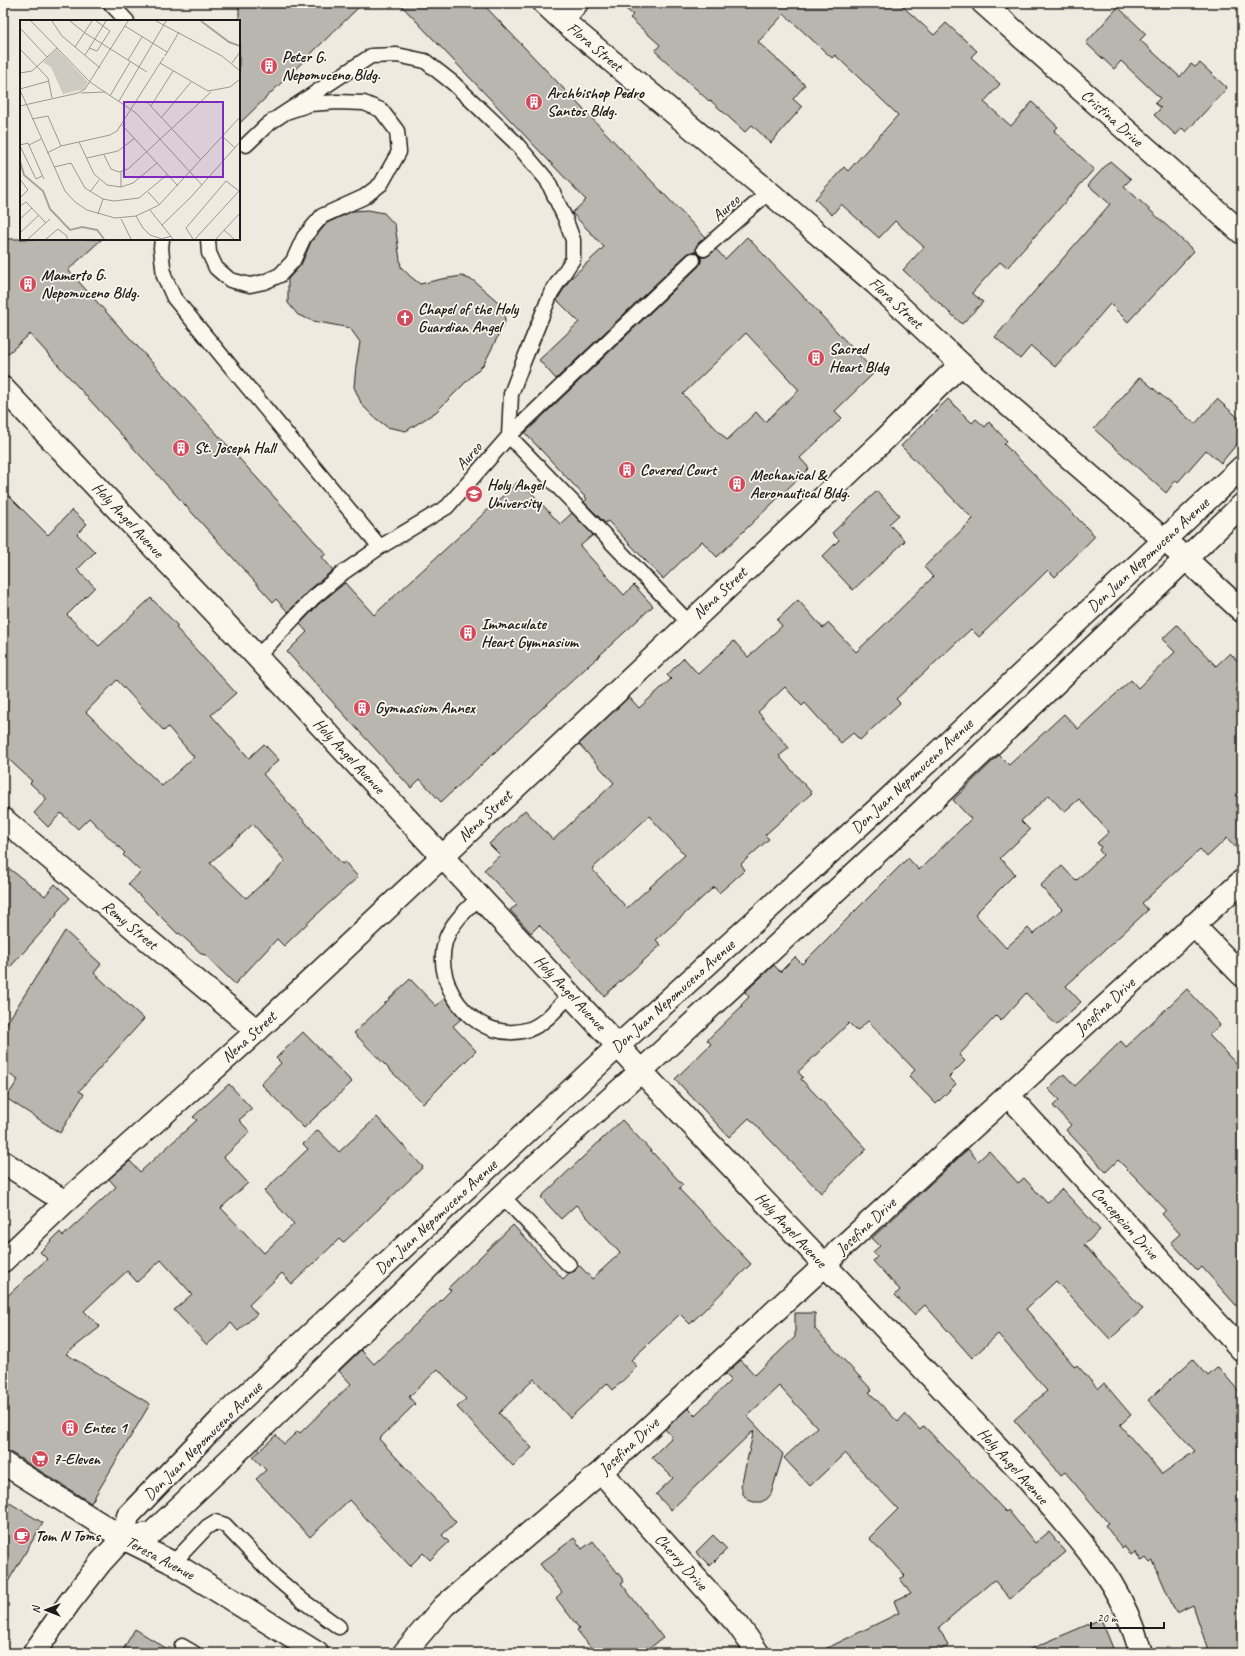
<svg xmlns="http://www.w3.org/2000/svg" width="1245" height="1656" font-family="Caveat,sans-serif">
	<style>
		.building { fill: #b9b6af; stroke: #1c1c1c; fill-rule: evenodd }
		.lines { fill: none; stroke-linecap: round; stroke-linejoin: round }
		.service-casing { stroke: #1c1c1c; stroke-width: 17 }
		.minor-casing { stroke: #1c1c1c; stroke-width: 25 }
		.tertiary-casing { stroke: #1c1c1c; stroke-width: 25 }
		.service { stroke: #fbf7ec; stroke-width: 14 }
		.minor { stroke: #fbf7ec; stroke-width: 22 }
		.tertiary { stroke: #fbf7ec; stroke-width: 22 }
		.labels { text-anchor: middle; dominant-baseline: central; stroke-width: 3.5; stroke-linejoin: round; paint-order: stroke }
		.street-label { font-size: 16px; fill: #1c1c1c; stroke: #fbf7ec }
		.poi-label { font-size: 16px; font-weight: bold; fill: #1c1c1c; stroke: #fbf7ec; text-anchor: start }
		.inset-river { fill: none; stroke: #a6a39d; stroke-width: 2 }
		.inset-road { fill: none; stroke: #9a9891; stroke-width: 1 }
		.view { fill: #7b2cbf; fill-opacity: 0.15; stroke: #7b2cbf; stroke-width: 2 }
		.inset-edge { fill: none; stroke: #1c1c1c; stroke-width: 2 }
	</style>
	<rect width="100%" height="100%" fill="#eeeadf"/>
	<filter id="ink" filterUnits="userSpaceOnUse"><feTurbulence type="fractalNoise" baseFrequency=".025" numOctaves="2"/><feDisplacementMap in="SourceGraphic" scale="8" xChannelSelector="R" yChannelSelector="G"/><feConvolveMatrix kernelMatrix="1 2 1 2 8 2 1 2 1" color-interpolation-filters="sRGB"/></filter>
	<g filter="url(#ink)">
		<path class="building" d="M 239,3 L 363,3 L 239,124 Z
			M 399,3 L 482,3 L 705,237 L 696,246 L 696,252 L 691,252 L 687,254 L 556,379 L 539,360 L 579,322 L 557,300 L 570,279 L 604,247 L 572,213 L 586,200 Z
			M 619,3 L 899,3 L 934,35 L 946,23 L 977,51 L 971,57 L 1000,84 L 984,102 L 1011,126 L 1032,102 L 1058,127 L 1054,131 L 1094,169 L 1007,268 L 1000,262 L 972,293 L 983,302 L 962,324 L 903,270 L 924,247 L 895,221 L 879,238 L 841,204 L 832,215 L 815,199 L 844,167 L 848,171 L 898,115 L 835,55 L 832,58 L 784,14 L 758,42 L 805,85 L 793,99 L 802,107 L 771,143 L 752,125 L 745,132 L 710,100 L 709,101 L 655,51 L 660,45 L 630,18 L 633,15 Z
			M 1118,7 L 1146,34 L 1140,40 L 1180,77 L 1191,64 L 1195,67 L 1200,63 L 1227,88 L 1186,132 L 1182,128 L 1176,135 L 1154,115 L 1161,108 L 1155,103 L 1160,98 L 1121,61 L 1114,69 L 1086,43 Z
			M 1110,161 L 1131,179 L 1124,186 L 1194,251 L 1128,322 L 1110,304 L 1055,367 L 1031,346 L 1020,359 L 995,337 L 1110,204 L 1088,185 Z
			M 368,210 L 384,213 L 395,225 L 401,267 L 411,277 L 420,284 L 442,279 L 462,276 L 474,281 L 504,307 L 505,322 L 484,364 L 436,412 L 406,431 L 387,427 L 374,417 L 362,405 L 354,387 L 356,366 L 360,342 L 350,328 L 313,321 L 298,315 L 288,303 L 288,279 L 301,265 L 311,242 L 327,223 L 353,211 Z
			M 747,237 L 875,372 L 835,411 L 842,418 L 800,458 L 809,468 L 717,557 L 702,541 L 663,579 L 608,521 L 605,523 L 584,502 L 587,499 L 525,433 L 699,266 L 701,262 L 701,257 L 706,257 L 716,249 L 725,259 ZM 746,333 L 799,390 L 765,422 L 756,412 L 727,440 L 683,394 Z
			M 3,239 L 102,239 L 68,270 L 326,554 L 322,557 L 333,570 L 307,592 L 288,612 L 276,599 L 273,602 L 30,334 L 3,358 Z
			M 1140,377 L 1195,424 L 1217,399 L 1242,421 L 1242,438 L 1221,463 L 1206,450 L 1178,482 L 1176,480 L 1166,493 L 1094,429 Z
			M 948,399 L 972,423 L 976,419 L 985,427 L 989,422 L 1007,441 L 1004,444 L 1095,536 L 1055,577 L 1048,570 L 979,637 L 971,629 L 896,699 L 900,703 L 860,740 L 853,733 L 841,743 L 805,703 L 802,706 L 785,687 L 758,712 L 789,748 L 779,756 L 812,793 L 765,835 L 769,839 L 741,864 L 745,870 L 719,893 L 714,887 L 656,940 L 661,945 L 604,996 L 539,925 L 531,933 L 510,910 L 517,905 L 484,870 L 500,855 L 489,844 L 525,810 L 553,840 L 614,783 L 579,744 L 629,697 L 639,708 L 671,679 L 667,675 L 684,658 L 698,674 L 734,641 L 748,657 L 782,626 L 777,620 L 798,600 L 823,628 L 829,623 L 856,652 L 877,632 L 933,577 L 924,567 L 973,519 L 901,446 ZM 649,816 L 685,855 L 627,908 L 592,869 Z
			M 520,480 L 560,524 L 572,513 L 593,535 L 580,546 L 624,595 L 634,585 L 653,606 L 441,802 L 420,779 L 411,788 L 287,652 L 307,632 L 300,624 L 319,604 L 345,583 L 374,615 Z
			M 3,490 L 48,535 L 72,510 L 87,524 L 77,534 L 95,552 L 77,570 L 95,587 L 67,615 L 99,646 L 151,598 L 178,626 L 176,628 L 236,693 L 211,715 L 249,758 L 264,744 L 279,760 L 263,774 L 342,864 L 345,862 L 358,877 L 314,917 L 284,946 L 277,939 L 235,984 L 204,954 L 203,955 L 179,933 L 178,934 L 128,884 L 141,872 L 123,855 L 125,853 L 89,818 L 78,829 L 61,813 L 48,827 L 34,813 L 47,799 L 30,783 L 32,781 L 3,754 ZM 117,680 L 164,731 L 168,727 L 194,757 L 162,786 L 86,712 ZM 253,824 L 285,861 L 268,879 L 246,898 L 210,863 Z
			M 877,491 L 899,515 L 889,524 L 905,541 L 853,590 L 822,557 L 839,540 L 832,533 Z
			M 1177,625 L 1216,666 L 1230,653 L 1242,666 L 1242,854 L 1227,838 L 1207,857 L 1200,849 L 1142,903 L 1148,910 L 1066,986 L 1081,1002 L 1056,1025 L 1026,993 L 1001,1021 L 996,1016 L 959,1055 L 965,1061 L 949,1077 L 956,1084 L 936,1104 L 909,1076 L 915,1070 L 868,1021 L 857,1031 L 849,1023 L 798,1072 L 803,1077 L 801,1079 L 867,1149 L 821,1193 L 749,1118 L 729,1137 L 675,1079 L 711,1044 L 707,1040 L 742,1006 L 741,1005 L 749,997 L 745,992 L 774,965 L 780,972 L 795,957 L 802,964 L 908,858 L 919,870 L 971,819 L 953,800 L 999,755 L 1009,765 L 1064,714 L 1078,729 L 1131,680 L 1138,688 L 1175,652 L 1162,639 ZM 1049,795 L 1064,812 L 1079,799 L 1109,832 L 1097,843 L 1101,847 L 1099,850 L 1103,855 L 1076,881 L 1062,866 L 1040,886 L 1062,909 L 1033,934 L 1028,928 L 1006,948 L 975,914 L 1015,874 L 1000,858 L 1030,830 L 1021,821 Z
			M 3,864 L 45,896 L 55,884 L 70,898 L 56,913 L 57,915 L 3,975 Z
			M 65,931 L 101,964 L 94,973 L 144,1019 L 79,1091 L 84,1094 L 60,1133 L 6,1098 L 18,1080 L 3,1070 L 3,1029 Z
			M 410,979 L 436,1006 L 445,998 L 461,1019 L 453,1026 L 476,1051 L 423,1104 L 354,1033 Z
			M 1187,989 L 1220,1025 L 1209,1035 L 1242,1070 L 1242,1312 L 1202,1267 L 1198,1271 L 1171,1242 L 1180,1234 L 1162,1214 L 1166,1210 L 1137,1179 L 1118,1160 L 1106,1172 L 1066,1130 L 1071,1125 L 1053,1106 L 1059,1100 L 1048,1089 L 1064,1074 L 1075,1086 L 1121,1041 L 1126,1047 Z
			M 303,1032 L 352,1082 L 304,1128 L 261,1084 L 281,1063 L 276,1058 Z
			M 229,1084 L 252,1109 L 239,1120 L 250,1132 L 224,1157 L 248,1183 L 221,1208 L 264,1253 L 294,1224 L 264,1191 L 308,1149 L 303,1144 L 318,1130 L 339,1152 L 377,1117 L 423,1167 L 343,1243 L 339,1239 L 292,1284 L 282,1273 L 249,1305 L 257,1314 L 238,1331 L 231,1323 L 207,1345 L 174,1310 L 192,1294 L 161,1260 L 137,1282 L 127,1271 L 84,1311 L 100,1327 L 66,1354 L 150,1404 L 91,1503 L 10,1452 L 3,1451 L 3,1300 L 47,1259 L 40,1252 L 60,1232 L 63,1236 L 116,1187 L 109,1179 L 130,1161 L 140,1172 L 197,1120 L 193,1117 Z
			M 622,1120 L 683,1185 L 679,1189 L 751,1264 L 690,1324 L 680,1314 L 631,1360 L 637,1367 L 613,1390 L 607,1383 L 570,1418 L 534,1379 L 499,1413 L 532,1448 L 513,1466 L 457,1407 L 466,1399 L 438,1369 L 409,1397 L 415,1404 L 379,1439 L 456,1522 L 442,1535 L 449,1542 L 430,1560 L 423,1553 L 410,1566 L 349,1500 L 310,1537 L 256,1479 L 266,1470 L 253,1457 L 276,1435 L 284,1444 L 298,1431 L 300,1433 L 351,1384 L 339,1371 L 361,1350 L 374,1364 L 434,1307 L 451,1290 L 448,1288 L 513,1225 L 563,1279 L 569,1273 L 575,1271 L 578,1264 L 592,1279 L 620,1253 L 576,1205 L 561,1219 L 541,1197 Z
			M 968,1149 L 978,1161 L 989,1151 L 1018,1183 L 1024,1178 L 1047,1203 L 1062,1189 L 1100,1230 L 1084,1245 L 1143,1309 L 1110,1339 L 1056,1281 L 1026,1309 L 1075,1367 L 1077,1365 L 1098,1389 L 1104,1383 L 1131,1415 L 1120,1425 L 1162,1474 L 1195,1451 L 1148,1400 L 1193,1359 L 1208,1376 L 1218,1367 L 1242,1395 L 1242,1653 L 1209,1653 L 1193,1605 L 1176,1613 L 1153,1561 L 1150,1563 L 1146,1558 L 1142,1561 L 1135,1552 L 1131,1555 L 1124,1546 L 1122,1548 L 1105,1525 L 1108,1523 L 1094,1506 L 1065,1472 L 1061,1475 L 1014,1420 L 1047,1391 L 998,1334 L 972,1358 L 925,1305 L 914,1315 L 895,1295 L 900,1290 L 873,1261 L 877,1257 L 873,1252 L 880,1246 L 872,1238 Z
			M 795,1313 L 815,1313 L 815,1329 L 872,1390 L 869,1392 L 898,1422 L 905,1414 L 920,1430 L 924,1426 L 1006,1512 L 1008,1510 L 1035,1543 L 1049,1532 L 1066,1552 L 1010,1599 L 994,1580 L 939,1627 L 948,1646 L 934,1653 L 817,1653 L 899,1613 L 894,1601 L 911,1593 L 900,1579 L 905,1576 L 869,1538 L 898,1509 L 845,1453 L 810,1486 L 784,1458 L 817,1427 L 779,1386 L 747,1416 L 783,1454 L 771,1494 L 767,1499 L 761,1502 L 754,1502 L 748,1500 L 743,1494 L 741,1486 L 754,1430 L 671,1510 L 656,1494 L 673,1478 L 652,1457 L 672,1437 L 665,1429 L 688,1408 L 695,1415 L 731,1380 L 725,1374 L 741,1360 L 755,1375 L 795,1337 Z
			M 3,1499 L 43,1523 L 3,1590 Z
			M 713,1535 L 727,1549 L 710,1566 L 696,1552 Z
			M 574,1538 L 582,1549 L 593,1541 L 624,1581 L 621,1583 L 663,1638 L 643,1653 L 595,1653 L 577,1630 L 579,1628 L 556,1598 L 562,1592 L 540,1564 Z
			M 1101,1619 L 1115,1653 L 1021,1653 Z
			M 135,1629 L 174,1653 L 121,1653 Z"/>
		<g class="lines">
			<g class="service-casing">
				<path id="service" d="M 110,3 L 127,21
					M 286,112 L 371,56 L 397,55 L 425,61 L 453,83 L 515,142 L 547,180 L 565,218 L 573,240 L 573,259 L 551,293 L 522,365 L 511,394 L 509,436 L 689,623
					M 162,239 L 161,248 L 164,276 L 174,298 L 380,547
					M 208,239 L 209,253 L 216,268 L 230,280 L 250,285 L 264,282 L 280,275 L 293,261 L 304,237 L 322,216 L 364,197 L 381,184 L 399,152 L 397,131 L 381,110 L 364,103 L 337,102 L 310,104 L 286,112 L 268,124 L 246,145
					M 704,249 L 769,192
					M 257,657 L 313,598 L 344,572 L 380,547 L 447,507 L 509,436 L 693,260
					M 480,897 C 466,910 450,924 445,942 C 432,990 480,1046 530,1029 C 546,1023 559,1006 571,994
					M 502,1196 L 569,1265
					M 173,1563 L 207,1527 L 215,1522 L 225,1525 L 274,1576 L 303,1601 L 339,1627
					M 182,1646 L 194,1653"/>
			</g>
			<g class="minor-casing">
				<path id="minor" d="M 544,3 L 562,20 L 769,192 L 876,284 L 961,364 L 1185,558 L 1242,611
					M 983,3 L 1242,233
					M 562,20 L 577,3
					M 3,388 L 257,657 L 641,1071 L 1025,1476 C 1054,1511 1087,1545 1111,1583 C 1124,1604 1134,1629 1141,1653
					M 3,819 L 257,1031
					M 1193,925 L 1242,975
					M 1008,1095 L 1242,1350
					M 3,1162 L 65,1202
					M 3,1261 L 65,1202 L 257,1031 L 884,440 L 961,364
					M 601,1472 L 738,1625 L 758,1653
					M 123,1538 L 128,1516 L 226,1414 L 362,1286 L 618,1046 L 884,803 L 1242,467
					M 123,1538 L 151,1534 L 231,1458 L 502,1196 L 641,1071 L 907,825 L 1242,505
					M 123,1538 L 173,1563 L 317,1653
					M 404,1653 L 444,1606 L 601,1472 L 825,1265 L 840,1249 L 1242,881"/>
			</g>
			<g class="tertiary-casing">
				<path id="tertiary" d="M 3,1463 L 123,1538 L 101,1562 L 69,1603 L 34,1653"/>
			</g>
			<use href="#service" class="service"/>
			<use href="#minor" class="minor"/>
			<use href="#tertiary" class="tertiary"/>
		</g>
	</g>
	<defs>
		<g id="building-disc" transform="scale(0.9)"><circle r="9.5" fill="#d1495b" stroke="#fbf7ec"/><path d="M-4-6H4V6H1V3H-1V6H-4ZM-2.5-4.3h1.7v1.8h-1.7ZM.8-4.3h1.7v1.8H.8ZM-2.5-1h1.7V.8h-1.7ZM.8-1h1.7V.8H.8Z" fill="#fff"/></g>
		<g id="church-disc" transform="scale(0.9)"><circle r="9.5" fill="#d1495b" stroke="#fbf7ec"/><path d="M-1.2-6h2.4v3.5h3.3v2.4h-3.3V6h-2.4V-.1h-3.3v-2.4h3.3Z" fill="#fff"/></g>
		<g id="university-disc" transform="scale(0.9)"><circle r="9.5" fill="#d1495b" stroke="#fbf7ec"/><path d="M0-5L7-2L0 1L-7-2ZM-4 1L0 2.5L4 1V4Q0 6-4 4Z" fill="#fff"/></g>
		<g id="supermarket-disc" transform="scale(0.9)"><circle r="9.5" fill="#d1495b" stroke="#fbf7ec"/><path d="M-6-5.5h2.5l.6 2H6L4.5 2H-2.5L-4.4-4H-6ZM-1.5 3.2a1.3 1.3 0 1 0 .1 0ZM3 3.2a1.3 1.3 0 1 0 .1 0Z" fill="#fff"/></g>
		<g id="cafe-disc" transform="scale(0.9)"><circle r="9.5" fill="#d1495b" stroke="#fbf7ec"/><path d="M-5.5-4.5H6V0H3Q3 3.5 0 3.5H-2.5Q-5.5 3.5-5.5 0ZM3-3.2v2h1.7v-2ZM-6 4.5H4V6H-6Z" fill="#fff"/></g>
	</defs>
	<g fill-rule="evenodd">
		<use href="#building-disc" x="269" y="66"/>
		<use href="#building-disc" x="534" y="102"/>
		<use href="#building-disc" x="28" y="284"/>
		<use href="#church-disc" x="405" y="318"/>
		<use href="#building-disc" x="816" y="358"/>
		<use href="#building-disc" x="181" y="448"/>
		<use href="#building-disc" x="627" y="470"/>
		<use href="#building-disc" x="737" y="484"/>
		<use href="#university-disc" x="474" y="494"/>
		<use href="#building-disc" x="468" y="633"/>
		<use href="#building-disc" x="362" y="708"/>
		<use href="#building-disc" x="70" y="1428"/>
		<use href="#supermarket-disc" x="40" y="1459"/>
		<use href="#cafe-disc" x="22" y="1536"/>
	</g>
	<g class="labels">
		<g class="street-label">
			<text transform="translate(595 47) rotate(40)">Flora Street</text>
			<text transform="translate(1112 118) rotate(42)">Cristina Drive</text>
			<text transform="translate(726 208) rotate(-42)">Aureo</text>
			<text transform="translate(896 303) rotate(43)">Flora Street</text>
			<text transform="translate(469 456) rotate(-49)">Aureo</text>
			<text transform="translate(128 520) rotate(47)">Holy Angel Avenue</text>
			<text transform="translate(1148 555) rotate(-43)">Don Juan Nepomuceno Avenue</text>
			<text transform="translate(720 593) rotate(-43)">Nena Street</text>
			<text transform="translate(349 756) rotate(47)">Holy Angel Avenue</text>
			<text transform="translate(912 776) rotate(-43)">Don Juan Nepomuceno Avenue</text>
			<text transform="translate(485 816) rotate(-43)">Nena Street</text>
			<text transform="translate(130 925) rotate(40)">Remy Street</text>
			<text transform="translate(570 993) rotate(47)">Holy Angel Avenue</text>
			<text transform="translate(673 996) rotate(-42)">Don Juan Nepomuceno Avenue</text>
			<text transform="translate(1105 1006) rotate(-43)">Josefina Drive</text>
			<text transform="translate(249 1037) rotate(-42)">Nena Street</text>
			<text transform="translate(436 1217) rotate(-43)">Don Juan Nepomuceno Avenue</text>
			<text transform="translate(1125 1223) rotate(48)">Concepcion Drive</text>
			<text transform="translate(866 1226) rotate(-43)">Josefina Drive</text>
			<text transform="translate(791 1230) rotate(47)">Holy Angel Avenue</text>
			<text transform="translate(203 1441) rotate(-45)">Don Juan Nepomuceno Avenue</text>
			<text transform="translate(629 1446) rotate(-43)">Josefina Drive</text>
			<text transform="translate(1013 1466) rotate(48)">Holy Angel Avenue</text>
			<text transform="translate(160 1558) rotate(28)">Teresa Avenue</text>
			<text transform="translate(681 1562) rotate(48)">Cherry Drive</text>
		</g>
		<g class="poi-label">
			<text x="282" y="57">Peter G.<tspan x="282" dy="18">Nepomuceno Bldg.</tspan></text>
			<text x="547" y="93">Archbishop Pedro<tspan x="547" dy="18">Santos Bldg.</tspan></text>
			<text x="41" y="275">Mamerto G.<tspan x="41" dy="18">Nepomuceno Bldg.</tspan></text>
			<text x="418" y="309">Chapel of the Holy<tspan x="418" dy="18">Guardian Angel</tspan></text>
			<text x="829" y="349">Sacred<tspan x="829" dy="18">Heart Bldg</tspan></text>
			<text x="194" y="448">St. Joseph Hall</text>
			<text x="640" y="470">Covered Court</text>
			<text x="750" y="475">Mechanical &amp;<tspan x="750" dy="18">Aeronautical Bldg.</tspan></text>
			<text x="487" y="485">Holy Angel<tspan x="487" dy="18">University</tspan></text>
			<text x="481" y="624">Immaculate<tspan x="481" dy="18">Heart Gymnasium</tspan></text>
			<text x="375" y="708">Gymnasium Annex</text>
			<text x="83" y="1428">Entec 1</text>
			<text x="53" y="1459">7-Eleven</text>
			<text x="35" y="1536">Tom N Toms</text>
		</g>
	</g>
	<g transform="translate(20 20)">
		<rect width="220" height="220" fill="#eeeadf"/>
		<path d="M 37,29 L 68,62 L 64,69 L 43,74 L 31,47 L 23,42 Z" fill="#ceccc2"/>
		<path class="inset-river" d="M 181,1 L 209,22 L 220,26M 0,141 L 4,155 L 23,171 L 30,189 L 50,210 L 62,207 L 77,210 L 84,219"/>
		<path class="inset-road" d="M 11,1 L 70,62 L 116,93 L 182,165M 32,1 L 42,16 L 80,48M 50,1 L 65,13 L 127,52M 136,1 L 202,36 L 220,51M 105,6 L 147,32M 0,8 L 27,37M 55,27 L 72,1M 69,28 L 77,31 L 90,11 L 76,1M 0,29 L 28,58 L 32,78M 65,35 L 86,1M 145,36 L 159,12M 108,40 L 122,17M 140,43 L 188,71 L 210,67 L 220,59M 212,43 L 220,32M 0,53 L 12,51 L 37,28M 0,69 L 29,61M 0,70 L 45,171 L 55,182 L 67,190 L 95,198 L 116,196 L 139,185 L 220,97M 61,73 L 85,72M 90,76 L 110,42M 99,81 L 146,1M 126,81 L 181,140M 0,86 L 58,73 L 65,69 L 108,1M 131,86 L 153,51M 141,98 L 171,62M 12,99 L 28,96 L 41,126M 102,105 L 158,166M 202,116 L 215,128M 59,122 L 74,154 L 87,165 L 101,167 L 113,163 L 137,143M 0,125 L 8,123 L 24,159M 9,125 L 21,119M 0,126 L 16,159 L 22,156M 27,133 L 41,126 L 90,115 L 97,111 L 144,37M 84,135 L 91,149 L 99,152 L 108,149 L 191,72M 67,138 L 98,131 L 115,118M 34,147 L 51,143 L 65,168 L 83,179 L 94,181 L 119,178 L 148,154M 101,152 L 101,167M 0,159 L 8,170 L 0,178M 70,172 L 79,160M 128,172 L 139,184M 0,186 L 6,182 L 26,203M 130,190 L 153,219M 78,194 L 83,179M 116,196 L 123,208 L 130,215 L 142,219 L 151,216M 0,199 L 12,188M 101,199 L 111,219M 142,205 L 171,177 L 220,122M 204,210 L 214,219M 0,213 L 19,195M 8,219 L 30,199M 26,219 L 38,209 L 47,216 L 47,219M 173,219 L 166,208 L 206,161 L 219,171M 175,219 L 220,170M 196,219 L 220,193"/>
		<path class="view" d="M 104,82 L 203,82 L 203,157 L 104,157 Z"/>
		<rect width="220" height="220" class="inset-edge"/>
	</g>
	<rect width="1245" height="1656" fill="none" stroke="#fbf7ec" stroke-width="16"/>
	<rect x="8" y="8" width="1229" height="1640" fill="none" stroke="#1c1c1c" stroke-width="1.5" filter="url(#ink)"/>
	<g transform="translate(46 1610) rotate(270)" stroke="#fbf7ec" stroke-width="3" paint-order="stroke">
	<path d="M0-3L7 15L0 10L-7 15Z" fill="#1c1c1c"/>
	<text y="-6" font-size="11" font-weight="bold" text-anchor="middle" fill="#1c1c1c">N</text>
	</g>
	<path d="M1091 1622v6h73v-6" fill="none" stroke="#1c1c1c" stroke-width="2"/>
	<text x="1097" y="1622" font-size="12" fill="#1c1c1c" stroke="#fbf7ec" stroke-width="3" paint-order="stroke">20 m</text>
</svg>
